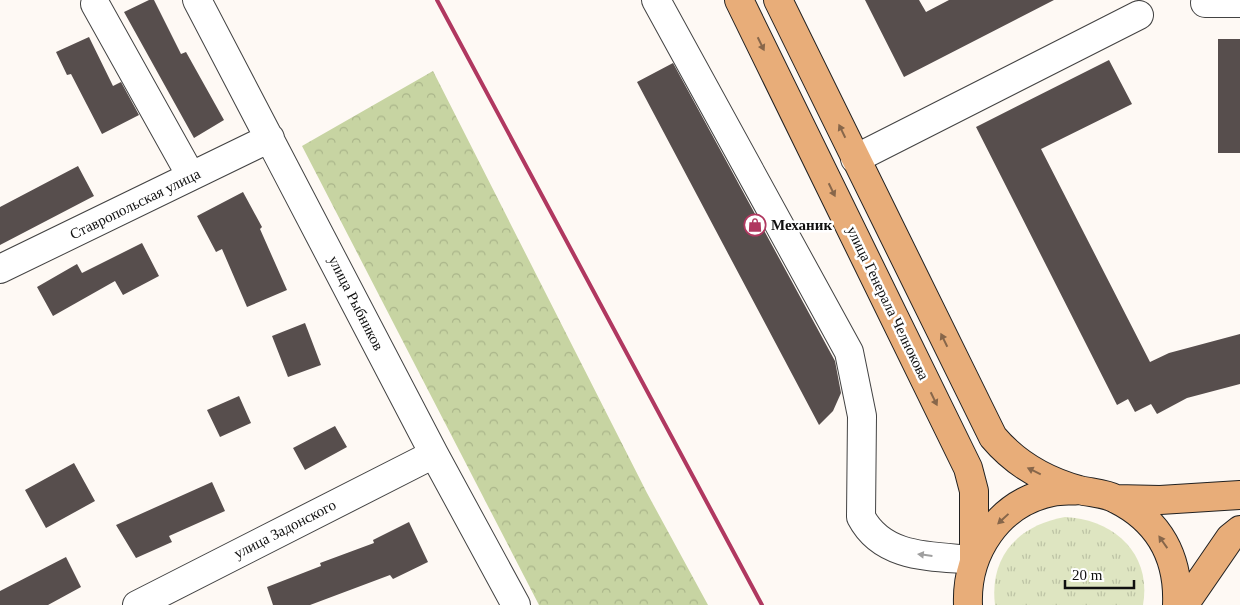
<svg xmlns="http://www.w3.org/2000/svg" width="1240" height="605" font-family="'Times New Roman',serif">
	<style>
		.grass { fill: url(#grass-tufts) }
		.forest { fill: url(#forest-crowns) }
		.building { fill: #574e4d }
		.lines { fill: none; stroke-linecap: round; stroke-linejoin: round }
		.minor-casing { stroke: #434343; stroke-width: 30 }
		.major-casing { stroke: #212121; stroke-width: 30 }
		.minor { stroke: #fff; stroke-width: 28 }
		.major { stroke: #e8ad79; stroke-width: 28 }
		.rail { stroke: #b03860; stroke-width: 4 }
		.oneway { fill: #87664a }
		.oneway2 { fill: #9f9f9f }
		.labels { text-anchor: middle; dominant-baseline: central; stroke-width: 5; stroke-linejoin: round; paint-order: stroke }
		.street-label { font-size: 15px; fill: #101010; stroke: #fff }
		.poi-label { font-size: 15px; font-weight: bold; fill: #101010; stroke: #fff; text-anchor: start }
	</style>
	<defs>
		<pattern id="grass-tufts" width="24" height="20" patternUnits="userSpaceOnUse" patternTransform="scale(1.25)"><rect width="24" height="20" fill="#dee5c1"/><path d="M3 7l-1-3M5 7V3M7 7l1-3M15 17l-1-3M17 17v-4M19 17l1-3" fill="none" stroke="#bdc3a5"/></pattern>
		<pattern id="forest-crowns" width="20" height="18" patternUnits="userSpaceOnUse" patternTransform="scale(1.25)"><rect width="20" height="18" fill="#c7d4a2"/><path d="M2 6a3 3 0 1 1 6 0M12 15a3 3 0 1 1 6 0" fill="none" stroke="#aab58a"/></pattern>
	</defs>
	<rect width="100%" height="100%" fill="#fef9f4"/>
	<path class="grass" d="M 1065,517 C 1114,519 1152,554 1143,605 L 995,605 C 989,556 1019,525 1065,517 Z"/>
	<path class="forest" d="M 433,71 L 647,493 L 708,605 L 539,605 L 302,146 Z"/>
	<path class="building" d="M 149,0 L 154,0 L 181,54 L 186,52 L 224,120 L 194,138 L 124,12 Z
		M 865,0 L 919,0 L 926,12 L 949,0 L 1054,0 L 904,77 Z
		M 89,37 L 113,86 L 121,82 L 139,115 L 102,134 L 71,74 L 67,75 L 56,52 Z
		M 1218,39 L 1240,39 L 1240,153 L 1218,153 Z
		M 1109,60 L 1132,104 L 1041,149 L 1150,362 L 1169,353 L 1240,334 L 1240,384 L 1187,398 L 1157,414 L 1151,404 L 1135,412 L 1128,399 L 1117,405 L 976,127 Z
		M 673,63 L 835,361 L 841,393 L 833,411 L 819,425 L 637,82 Z
		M 78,166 L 94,196 L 0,245 L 0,207 Z
		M 243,192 L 262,227 L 260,229 L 287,290 L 247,307 L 222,249 L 216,252 L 197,216 Z
		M 142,243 L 159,276 L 123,295 L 115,281 L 53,316 L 37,287 L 77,264 L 82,273 Z
		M 305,323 L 321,365 L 288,377 L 272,336 Z
		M 239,396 L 251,423 L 220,437 L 207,410 Z
		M 335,426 L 347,447 L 305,470 L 293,448 Z
		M 74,463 L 95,501 L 46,528 L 25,490 Z
		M 212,482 L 225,511 L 169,536 L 172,542 L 136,558 L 116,525 Z
		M 409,522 L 428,562 L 393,579 L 390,575 L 310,605 L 273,605 L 267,587 L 321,566 L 320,563 L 374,543 L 373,540 Z
		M 66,557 L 81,587 L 48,605 L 0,605 L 0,591 Z"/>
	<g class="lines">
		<g class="minor-casing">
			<path id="minor" d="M 197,0 L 434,454 L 516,605
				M 656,0 L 849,352 L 862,416 L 861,517 C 883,559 932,556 974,560
				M 1205,3 L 1240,3
				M 95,4 L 191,176
				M 855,159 L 1139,15
				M 0,269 L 270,138
				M 137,605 L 434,454"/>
		</g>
		<g class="major-casing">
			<path id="major" d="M 739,0 L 968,468 L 974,491 L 974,560
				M 778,0 L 993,437 C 1015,463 1046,481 1079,490 C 1092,493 1105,493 1116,499 C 1160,521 1179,558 1177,605
				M 1116,499 L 1160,500 L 1240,495
				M 968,605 C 966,553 998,503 1052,492 C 1061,490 1070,491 1079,490
				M 1184,605 L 1230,538 L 1240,530"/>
		</g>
		<use href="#minor" class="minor"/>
		<use href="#major" class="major"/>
		<path class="rail" d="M 437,0 L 762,605"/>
	</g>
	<defs><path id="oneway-solid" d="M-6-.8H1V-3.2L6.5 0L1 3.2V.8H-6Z" transform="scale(1.25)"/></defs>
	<g class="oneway">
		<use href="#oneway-solid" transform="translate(761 44) rotate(64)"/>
		<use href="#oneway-solid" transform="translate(842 131) rotate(-116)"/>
		<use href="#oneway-solid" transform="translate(832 190) rotate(64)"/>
		<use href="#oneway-solid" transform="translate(944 340) rotate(-116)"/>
		<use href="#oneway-solid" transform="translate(934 399) rotate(64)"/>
		<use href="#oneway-solid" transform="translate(1034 471) rotate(-154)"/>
		<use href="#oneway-solid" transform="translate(1003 519) rotate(137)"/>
		<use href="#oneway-solid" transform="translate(1163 542) rotate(-125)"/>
	</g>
	<use class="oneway2" href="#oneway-solid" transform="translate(925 555) rotate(-173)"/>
	<defs>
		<g id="shop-ring" transform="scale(1.125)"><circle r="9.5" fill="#fff" stroke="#b03860" stroke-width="1.5"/><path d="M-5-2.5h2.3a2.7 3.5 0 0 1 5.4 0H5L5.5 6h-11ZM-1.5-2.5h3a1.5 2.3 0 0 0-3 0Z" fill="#b03860"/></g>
	</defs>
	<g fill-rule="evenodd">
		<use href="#shop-ring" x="755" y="225"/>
	</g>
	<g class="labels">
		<g class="street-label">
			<text transform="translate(135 204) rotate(-26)">Ставропольская улица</text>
			<text transform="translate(356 303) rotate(63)">улица Рыбников</text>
			<text transform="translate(888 303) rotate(64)">улица Генерала Челнокова</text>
			<text transform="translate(285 529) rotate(-27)">улица Задонского</text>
		</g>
		<g class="poi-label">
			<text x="771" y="225">Механик</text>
		</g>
	</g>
	<path d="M1065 580v8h69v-8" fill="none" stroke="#101010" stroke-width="2.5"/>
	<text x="1072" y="580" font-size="15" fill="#101010" stroke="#ffffff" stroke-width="4" paint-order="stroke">20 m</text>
</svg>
